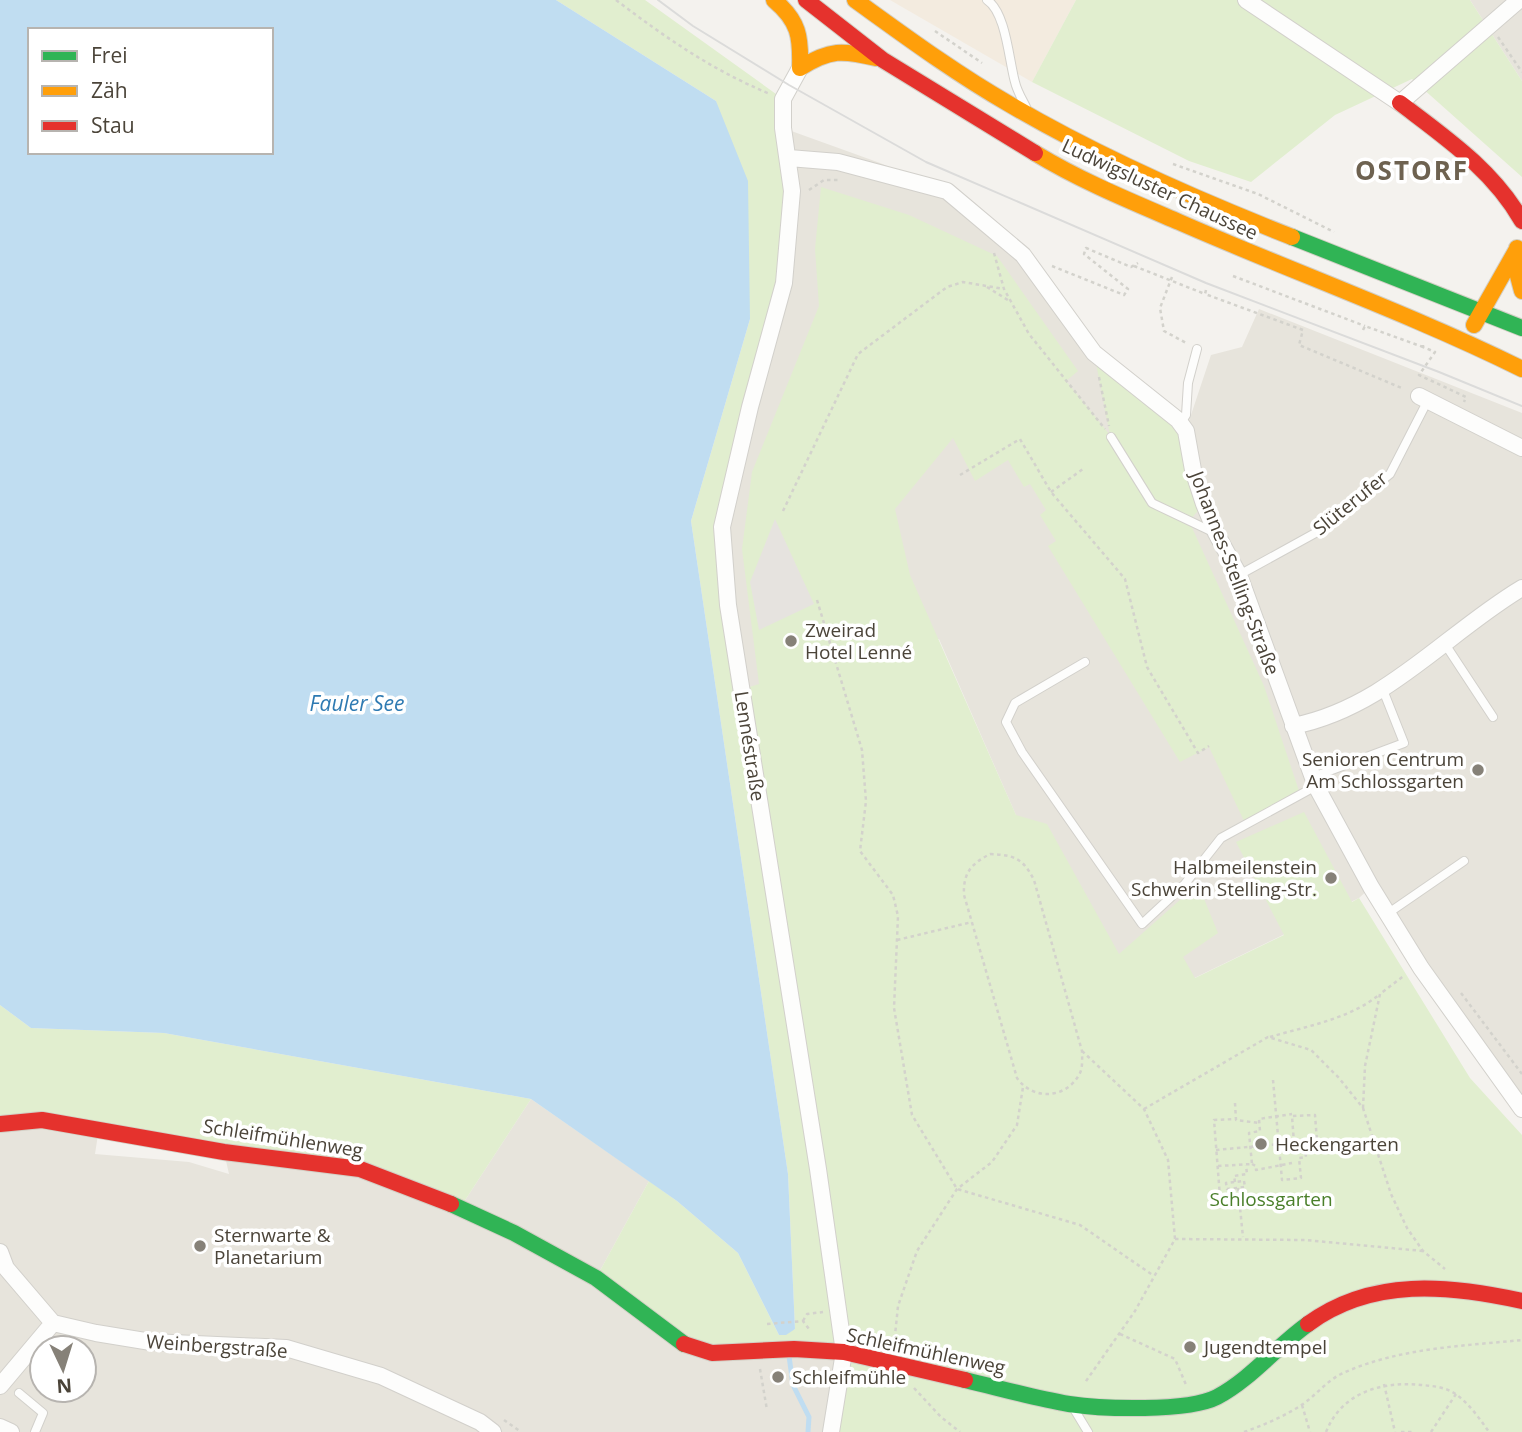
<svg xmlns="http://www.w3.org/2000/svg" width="1522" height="1432" font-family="'Open Sans',sans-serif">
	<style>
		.residential { fill: #e7e4dc; fill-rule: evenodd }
		.commercial { fill: #f3ebdf }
		.green { fill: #e1eecf }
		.parking { fill: #e6e3df }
		.water { fill: #c0ddf1; fill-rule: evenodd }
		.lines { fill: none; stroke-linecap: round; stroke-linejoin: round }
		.stream { stroke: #c0ddf1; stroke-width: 5 }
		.lane-casing { stroke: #d2d0cb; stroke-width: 10 }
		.street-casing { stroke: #d2d0cb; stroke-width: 18 }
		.fast-casing { stroke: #d3cfc5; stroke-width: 18 }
		.slow-casing { stroke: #d3cfc5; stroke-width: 18 }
		.jam-casing { stroke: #d3cfc5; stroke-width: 18 }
		.path { stroke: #d3d2cc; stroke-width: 2.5; stroke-dasharray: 3.5 3.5; stroke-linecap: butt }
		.lane { stroke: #fdfdfc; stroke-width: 8 }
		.street { stroke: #fdfdfc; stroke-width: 16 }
		.fast { stroke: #30b455; stroke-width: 16 }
		.slow { stroke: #ff9f0a; stroke-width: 16 }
		.jam { stroke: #e5322d; stroke-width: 16 }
		.tram { stroke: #dbdbda; stroke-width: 2 }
		.poi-dot { fill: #868178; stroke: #fff; stroke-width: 2.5 }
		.labels { text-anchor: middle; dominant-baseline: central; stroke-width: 7; stroke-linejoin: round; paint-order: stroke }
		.street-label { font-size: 19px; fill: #4b4439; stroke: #fff }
		.poi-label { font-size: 19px; fill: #4b4439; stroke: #fff; text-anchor: start }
		.park-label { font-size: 19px; fill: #4a7f2a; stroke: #fff }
		.water-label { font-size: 21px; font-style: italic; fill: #2e7ab2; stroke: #fff }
		.district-label { font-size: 26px; font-weight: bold; letter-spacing: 2px; fill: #6e6250; stroke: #fff }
	</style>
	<rect width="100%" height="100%" fill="#f4f2ee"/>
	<path class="residential" d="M 1470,0 L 1522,0 L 1522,81 Z
		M 783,128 L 880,163 L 947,191 L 1023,255 L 1094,353 L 1186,430 L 1211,355 L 1242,347 L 1259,309 L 1522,413 L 1522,1109 L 1371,887 L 1359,898 L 1106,1021 L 939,639 L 746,688 L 722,527 Z
		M 531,1099 L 649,1181 L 596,1278 L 684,1344 L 844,1352 L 831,1432 L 0,1432 L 0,1124 L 99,1128 L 95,1154 L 189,1162 L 229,1174 L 224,1152 L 360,1169 L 460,1208 ZM 42,1348 L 84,1348 L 84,1390 L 42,1390 Z"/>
	<path class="commercial" d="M 890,0 L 1076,0 L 1032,82 Z"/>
	<path class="green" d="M 556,0 L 645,0 L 783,99 L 784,283 L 722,527 L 746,688 L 759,684 L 742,549 L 752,472 L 819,306 L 815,249 L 821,187 L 909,215 L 997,256 L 1078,371 L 1066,381 L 1110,435 L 1094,353 L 1160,404 L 1188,447 L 1204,504 L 1189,521 L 1264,686 L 1300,794 L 1245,823 L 1209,747 L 1180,762 L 1048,546 L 1056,541 L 1040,515 L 1046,510 L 1030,484 L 1024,487 L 1008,460 L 975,481 L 953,438 L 895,509 L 910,575 L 1016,815 L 1047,824 L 1119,954 L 1198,884 L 1218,933 L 1183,957 L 1195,978 L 1284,935 L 1236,842 L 1304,812 L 1352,902 L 1359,898 L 1470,1078 L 1522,1135 L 1522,1432 L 831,1432 L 843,1353 L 684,1344 L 596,1278 L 649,1181 L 677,1201 L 738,1253 L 779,1335 L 795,1329 L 788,1174 L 691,521 L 750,319 L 716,101 Z
		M 1076,0 L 1470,0 L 1522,81 L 1522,177 L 1412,79 L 1335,115 L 1251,182 L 1189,161 L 1032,82 Z
		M 0,1005 L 31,1028 L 164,1033 L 531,1099 L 460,1208 L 360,1169 L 0,1124 Z"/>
	<path class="parking" d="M 775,519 L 814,604 L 759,630 L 750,582 Z"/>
	<path class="water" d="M 0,0 L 556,0 L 716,101 L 748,181 L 750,319 L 691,521 L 788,1174 L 795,1329 L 786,1335 L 779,1335 L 738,1253 L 677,1201 L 531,1099 L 164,1033 L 31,1028 L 0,1005 ZM 30,30 L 271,30 L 271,152 L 30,152 Z"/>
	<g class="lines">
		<path class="stream" d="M 789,1356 L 793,1385 L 809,1417 L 808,1432"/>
		<g class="lane-casing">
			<path id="lane" d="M 987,0 C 1006,12 1009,61 1015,82 C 1017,91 1022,99 1026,107
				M 1181,423 L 1186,415 L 1188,383 L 1197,349
				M 1111,437 L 1152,503 L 1215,533
				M 1239,575 L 1319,531 L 1390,474 L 1428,400
				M 1445,644 L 1493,717
				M 1085,662 L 1015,703 L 1006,722 L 1022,752 L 1142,924 L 1184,885 L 1221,838 L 1316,786
				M 1313,777 L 1404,743 L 1383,690
				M 1387,914 L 1464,861
				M 19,1393 L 43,1413 L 35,1432
				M 1074,1409 L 1088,1432"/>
		</g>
		<g class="street-casing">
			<path id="street" d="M 1246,0 L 1400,103 L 1519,0
				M 800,68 L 783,99 L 783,128 L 792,191 L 784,283 L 750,407 L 722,527 L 728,605 L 818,1169 L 844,1352 L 831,1432
				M 789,158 L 838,162 L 947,191 L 1023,255 L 1094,353 L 1178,420 L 1186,431 L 1193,470 L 1204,504 L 1216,533 L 1239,575 L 1316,786 L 1371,887 L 1421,968 L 1522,1109
				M 1419,396 L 1522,448
				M 1293,726 C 1385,708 1445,634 1522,588
				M 0,1252 L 6,1268 L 53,1323
				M 0,1386 L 53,1323 L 96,1333 L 151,1342 L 286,1348 L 381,1376 L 480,1422 L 493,1432
				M 0,1427 L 11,1432"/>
		</g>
		<g class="fast-casing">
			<path id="fast" d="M 1292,237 L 1522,328
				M 451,1204 L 514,1233 L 596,1278 L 684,1344
				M 965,1380 C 999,1388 1034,1398 1069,1404 C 1102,1409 1188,1412 1217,1397 C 1251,1379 1277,1346 1308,1324"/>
		</g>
		<g class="slow-casing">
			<path id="slow" d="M 774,0 C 799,21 801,37 800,68
				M 855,0 C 905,36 955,73 1009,104 C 1099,157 1195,199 1292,237
				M 800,68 C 830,49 843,50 876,58
				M 1035,153 C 1081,181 1130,201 1179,222 C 1293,272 1411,314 1522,369
				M 1517,248 L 1518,276 L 1522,291
				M 1474,325 L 1517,249"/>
		</g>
		<g class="jam-casing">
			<path id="jam" d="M 806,0 L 883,60 L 1035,153
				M 1400,103 C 1446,138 1493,170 1522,221
				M 0,1124 L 42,1120 L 224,1152 L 360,1169 L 451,1204
				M 1308,1324 C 1372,1277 1449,1285 1522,1301
				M 684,1344 L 712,1353 L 794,1349 L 844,1352 L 965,1380"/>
		</g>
		<path class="path" d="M 616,0 C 666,38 712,70 770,94
			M 935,31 L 982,63
			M 1498,37 L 1522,72
			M 1173,164 L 1258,194 L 1334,232
			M 809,190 L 824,180 L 838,180
			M 994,253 L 1004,289 L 1029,334 L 1105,429
			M 1052,266 L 1124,295 L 1128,289 L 1084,254 L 1086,248 L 1131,267 L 1138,263
			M 1134,266 L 1205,294
			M 1233,276 L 1365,326
			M 1172,277 L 1160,308 L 1164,331 L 1188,344
			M 987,287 L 1011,302
			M 1206,290 L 1205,294 L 1303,330 L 1299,345 L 1404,389
			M 1363,330 L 1365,326 L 1423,347
			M 1423,345 L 1423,347 L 1435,352 L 1419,375 L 1466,397 L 1464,402
			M 1099,377 L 1109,426
			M 960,475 L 1020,439 L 1051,492 L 1125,579 L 1147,667 L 1198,753 L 1209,746
			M 1051,492 L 1083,469
			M 783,511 L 858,354 L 947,287 L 963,282 L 1004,289
			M 817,600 L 862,750 L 866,801 L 860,851 L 893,895 L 898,916 L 894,1008 L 912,1115 L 957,1189 L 1080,1225 L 1154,1276
			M 990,854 C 1014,855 1023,858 1034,880 L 1082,1051 C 1082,1057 1083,1067 1080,1073 C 1067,1099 1033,1101 1017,1078 L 964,895 C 963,873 971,864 990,854 Z
			M 897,940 L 972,922
			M 1461,993 L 1522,1074
			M 1270,1037 C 1307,1026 1350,1019 1380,994
			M 1082,1051 L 1144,1109 L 1168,1160 L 1175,1239 L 1135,1311 L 1084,1384
			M 1273,1080 L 1282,1180 L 1301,1178 L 1299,1158 L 1306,1157 L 1305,1149 L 1314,1148 L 1314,1141
			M 1235,1103 L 1236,1120 L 1259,1123
			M 1363,1108 L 1365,1066 L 1380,994 L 1405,975
			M 1144,1109 L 1268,1037 L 1311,1050 L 1339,1078 L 1363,1108 L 1391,1194 L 1407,1228 L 1423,1251 L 1445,1269
			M 1294,1143 L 1292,1116 L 1315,1115 L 1317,1141
			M 1216,1150 L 1333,1139
			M 1252,1164 L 1256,1166 L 1256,1170 L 1292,1163
			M 1218,1166 L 1252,1164 L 1249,1133 L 1260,1131 L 1259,1119 L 1292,1114
			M 1244,1181 L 1245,1187 L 1227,1189 L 1226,1183 Z
			M 1235,1182 L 1234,1176 L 1247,1174 L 1246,1165
			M 1238,1188 L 1243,1237
			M 1220,1197 L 1214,1120 L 1236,1119
			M 1175,1239 L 1305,1240 L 1423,1251
			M 803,1321 L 807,1314 L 823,1312
			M 767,1324 L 803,1321 L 809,1329
			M 1120,1334 L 1175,1359 L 1187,1387
			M 894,1345 L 898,1306 L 917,1251 L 957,1189 L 992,1162 L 1017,1125 L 1023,1087
			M 760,1369 L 767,1410
			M 1384,1384 L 1395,1432
			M 914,1388 L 941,1417 L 960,1432
			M 1302,1405 L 1310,1432
			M 504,1420 L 521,1432
			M 1244,1432 C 1264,1425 1285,1416 1303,1404 C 1316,1395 1327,1381 1341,1374 C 1397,1348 1462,1346 1522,1340
			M 1326,1432 C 1342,1392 1382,1381 1421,1385 C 1434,1386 1446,1387 1457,1395 C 1470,1405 1480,1419 1489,1432
			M 1401,1432 L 1413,1432
			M 1431,1432 L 1456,1394"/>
		<use href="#lane" class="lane"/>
		<use href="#street" class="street"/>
		<use href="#fast" class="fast"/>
		<use href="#slow" class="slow"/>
		<use href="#jam" class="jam"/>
		<path class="tram" d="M 658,0 L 693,26 L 789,85 L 926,162 L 1206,283 L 1439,372 L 1522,406"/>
	</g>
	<g class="poi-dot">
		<circle cx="791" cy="641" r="7"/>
		<circle cx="1478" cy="770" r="7"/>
		<circle cx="1331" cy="878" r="7"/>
		<circle cx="1261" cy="1144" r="7"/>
		<circle cx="200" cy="1246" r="7"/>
		<circle cx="1190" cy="1347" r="7"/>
		<circle cx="778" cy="1377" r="7"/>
	</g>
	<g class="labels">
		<g class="street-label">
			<text transform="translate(1160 189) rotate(25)">Ludwigsluster Chaussee</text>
			<text transform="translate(1350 503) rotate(-39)">Slüterufer</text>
			<text transform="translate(1235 573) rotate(69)">Johannes-Stelling-Straße</text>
			<text transform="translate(750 746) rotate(81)">Lennéstraße</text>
			<text transform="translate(283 1138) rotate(9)">Schleifmühlenweg</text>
			<text transform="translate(217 1346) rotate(4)">Weinbergstraße</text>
			<text transform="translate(926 1351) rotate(12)">Schleifmühlenweg</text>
		</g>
		<g class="poi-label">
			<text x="805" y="630">Zweirad<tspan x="805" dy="22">Hotel Lenné</tspan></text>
			<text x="1464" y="759" text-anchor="end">Senioren Centrum<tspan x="1464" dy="22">Am Schlossgarten</tspan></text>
			<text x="1317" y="867" text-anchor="end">Halbmeilenstein<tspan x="1317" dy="22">Schwerin Stelling-Str.</tspan></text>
			<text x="1275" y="1144">Heckengarten</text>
			<text x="214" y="1235">Sternwarte &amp;<tspan x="214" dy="22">Planetarium</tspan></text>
			<text x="1204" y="1347">Jugendtempel</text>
			<text x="792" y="1377">Schleifmühle</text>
		</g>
		<g class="park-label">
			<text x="1271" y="1199">Schlossgarten</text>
		</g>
		<g class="water-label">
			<text x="357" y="703">Fauler See</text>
		</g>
		<g class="district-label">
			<text x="1412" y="170">OSTORF</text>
		</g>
	</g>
	<rect x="28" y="28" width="245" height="126" fill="#ffffff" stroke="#b7b4b0" stroke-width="2"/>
	<rect x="42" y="51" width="35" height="10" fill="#30b455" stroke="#b7b4b0" stroke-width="2"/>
	<text x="91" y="63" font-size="21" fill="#4b4439">Frei</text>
	<rect x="42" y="86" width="35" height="10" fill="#ff9f0a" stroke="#b7b4b0" stroke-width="2"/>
	<text x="91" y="98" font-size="21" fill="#4b4439">Zäh</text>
	<rect x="42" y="121" width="35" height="10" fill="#e5322d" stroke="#b7b4b0" stroke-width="2"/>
	<text x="91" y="133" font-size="21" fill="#4b4439">Stau</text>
	<g transform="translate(63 1369) rotate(176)"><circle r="33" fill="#ffffff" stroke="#b7b4b0" stroke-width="2"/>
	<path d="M0-5L12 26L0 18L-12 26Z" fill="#868178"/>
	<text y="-10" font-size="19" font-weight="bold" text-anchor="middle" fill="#4b4439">N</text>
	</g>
</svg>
